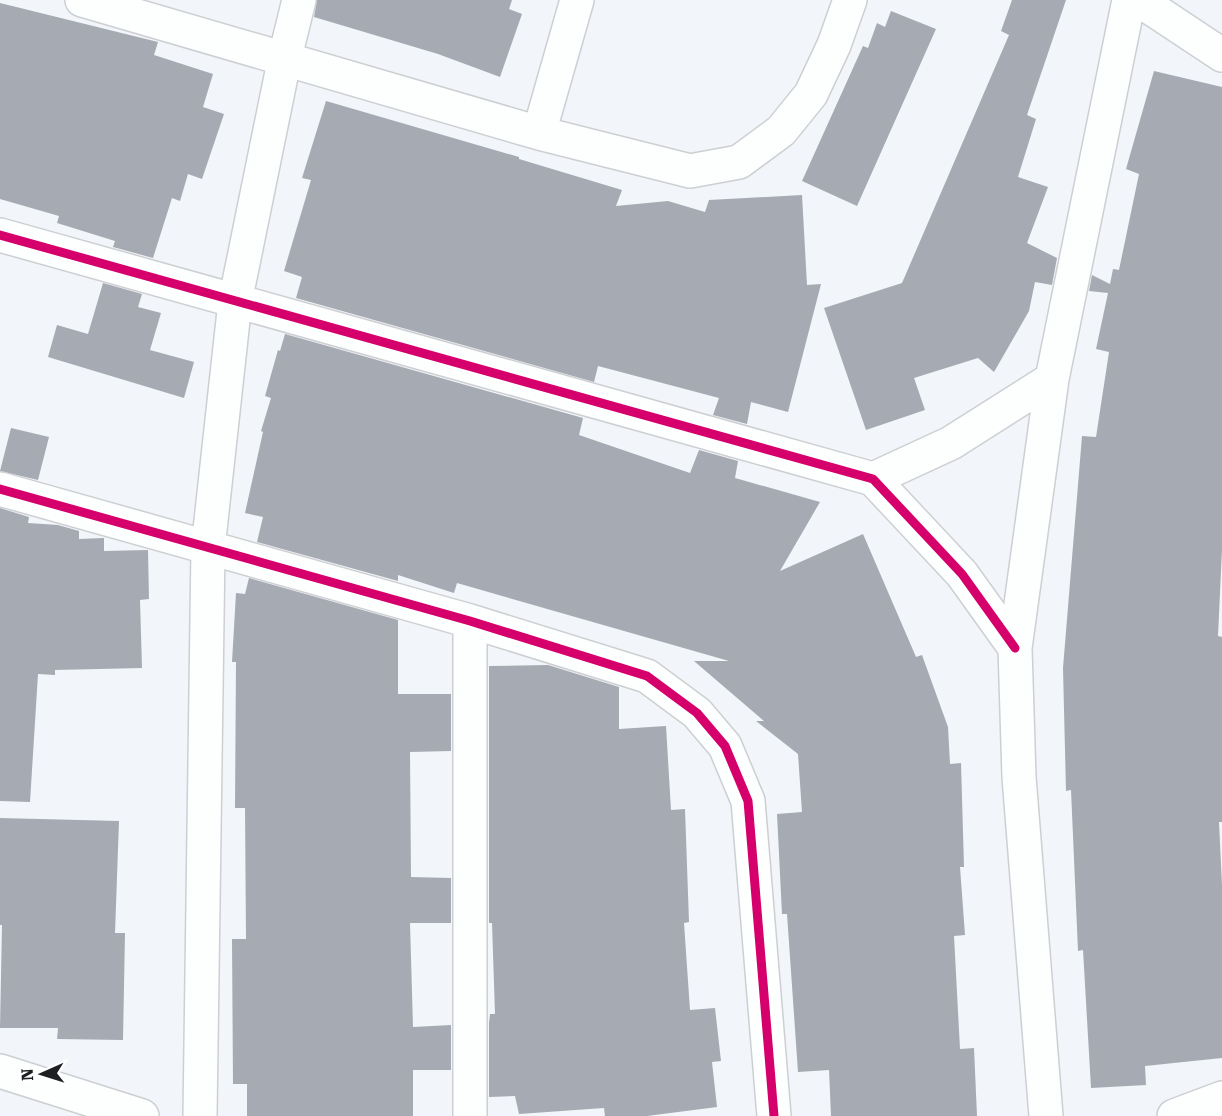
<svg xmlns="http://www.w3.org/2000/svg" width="1222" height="1116" font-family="'Roboto Serif',serif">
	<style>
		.building { fill: #a6aab2 }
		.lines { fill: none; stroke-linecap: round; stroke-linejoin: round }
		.minor-casing { stroke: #cdcfd3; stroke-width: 36 }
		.minor { stroke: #fdfefe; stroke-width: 33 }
		.cycleway-casing { stroke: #fff; stroke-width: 13 }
		.cycleway { stroke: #d6006c; stroke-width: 9 }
	</style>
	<rect width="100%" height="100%" fill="#f2f5f9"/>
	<path class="building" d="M 317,0 L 512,0 L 509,9 L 522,14 L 500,77 L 438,54 L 314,17 Z
		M 1012,0 L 1066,0 L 1027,115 L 1036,119 L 1018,177 L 1048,187 L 1027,243 L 1057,258 L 1052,285 L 1035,282 L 1029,311 L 994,372 L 978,358 L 914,378 L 925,410 L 866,430 L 824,308 L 902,283 L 1009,35 L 1001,31 Z
		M 0,3 L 158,42 L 154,55 L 213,74 L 203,107 L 224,114 L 202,179 L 188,174 L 180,201 L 172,198 L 153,258 L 113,247 L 115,241 L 57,223 L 59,216 L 0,199 Z
		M 891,11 L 936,29 L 857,206 L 802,181 L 863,46 L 868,48 L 877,23 L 885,27 Z
		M 1154,71 L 1222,87 L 1222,549 L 1218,636 L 1222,637 L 1222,822 L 1219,822 L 1222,885 L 1222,1058 L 1145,1066 L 1146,1085 L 1091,1088 L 1083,950 L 1078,951 L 1071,790 L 1066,791 L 1063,668 L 1082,436 L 1096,437 L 1109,352 L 1096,349 L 1108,293 L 1089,291 L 1092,275 L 1110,284 L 1113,269 L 1119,270 L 1139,174 L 1126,169 Z
		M 326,101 L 519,157 L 519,159 L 622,190 L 616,206 L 668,201 L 705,212 L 709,200 L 802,195 L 807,285 L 821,284 L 788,412 L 751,402 L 747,424 L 713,415 L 719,398 L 598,366 L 594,382 L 296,298 L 302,277 L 284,271 L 311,180 L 302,178 Z
		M 103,283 L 142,294 L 138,307 L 161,313 L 150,350 L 194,362 L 184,398 L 48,357 L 57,325 L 88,334 Z
		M 285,334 L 583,418 L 579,435 L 690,473 L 699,450 L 738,461 L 735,478 L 820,502 L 780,571 L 863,534 L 916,657 L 922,655 L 948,727 L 950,764 L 961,763 L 964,867 L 960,867 L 965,935 L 954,936 L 960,1049 L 974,1048 L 977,1116 L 831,1116 L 829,1070 L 798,1072 L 787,914 L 782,914 L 777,814 L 802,812 L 798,754 L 756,721 L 764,721 L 694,661 L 729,661 L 457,583 L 454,593 L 398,575 L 398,581 L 257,542 L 263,517 L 245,513 L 263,432 L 261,431 L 271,398 L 265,396 L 278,350 L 280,351 Z
		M 11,428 L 49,437 L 38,480 L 0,471 Z
		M 0,508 L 29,517 L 28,523 L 58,525 L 79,531 L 79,539 L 104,538 L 104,551 L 148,550 L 149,599 L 140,600 L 142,668 L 55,670 L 55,675 L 38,674 L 30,802 L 0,801 Z
		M 249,578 L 398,620 L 398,694 L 451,694 L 451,751 L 410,752 L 411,877 L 451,878 L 451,923 L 410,923 L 413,1027 L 451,1025 L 451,1070 L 413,1070 L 413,1116 L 247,1116 L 247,1084 L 233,1084 L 232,939 L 246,939 L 245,808 L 235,808 L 236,662 L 232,662 L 236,593 L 245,594 Z
		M 548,665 L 619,687 L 619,729 L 666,726 L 671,810 L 685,809 L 689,922 L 684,923 L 690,1010 L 715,1008 L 721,1061 L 712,1062 L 717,1107 L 647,1116 L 605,1116 L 604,1108 L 519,1114 L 515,1096 L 489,1097 L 489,1023 L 490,1014 L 495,1014 L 492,923 L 489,923 L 489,666 Z
		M 0,818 L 119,821 L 115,933 L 125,933 L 123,1040 L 57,1039 L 58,1028 L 0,1028 L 2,925 L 0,925 Z"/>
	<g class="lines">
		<g class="minor-casing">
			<path id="minor" d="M 82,0 L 539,133 L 690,171 L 739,162 L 781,131 L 811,94 L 834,45 L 850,0
				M 1139,0 L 1222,55
				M 539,133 L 577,0
				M 0,235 L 873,479 L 962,574 L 1015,648
				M 873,479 L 951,443 L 1052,379
				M 0,489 L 470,621 L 647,676 L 697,713 L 725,746 L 748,801 L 774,1116
				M 470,621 L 470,1116
				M 0,1071 L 142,1116
				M 200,1116 L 208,548 L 235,302 L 285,57 L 299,0
				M 1046,1116 L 1019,777 L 1015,648 L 1052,379 L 1129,0
				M 1174,1116 L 1222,1098"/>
		</g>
		<use href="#minor" class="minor"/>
		<g class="cycleway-casing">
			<path id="cycleway" d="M 0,235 L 873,479 L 962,574 L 1015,648
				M 0,489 L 470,621 L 647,676 L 697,713 L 725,746 L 748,801 L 774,1116"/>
		</g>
		<use href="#cycleway" class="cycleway"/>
	</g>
	<g transform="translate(42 1074) rotate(267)" stroke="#ffffff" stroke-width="4.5" paint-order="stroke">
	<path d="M0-4.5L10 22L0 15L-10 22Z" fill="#1d1f22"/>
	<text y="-9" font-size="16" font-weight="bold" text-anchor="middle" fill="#1d1f22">N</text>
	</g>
</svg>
